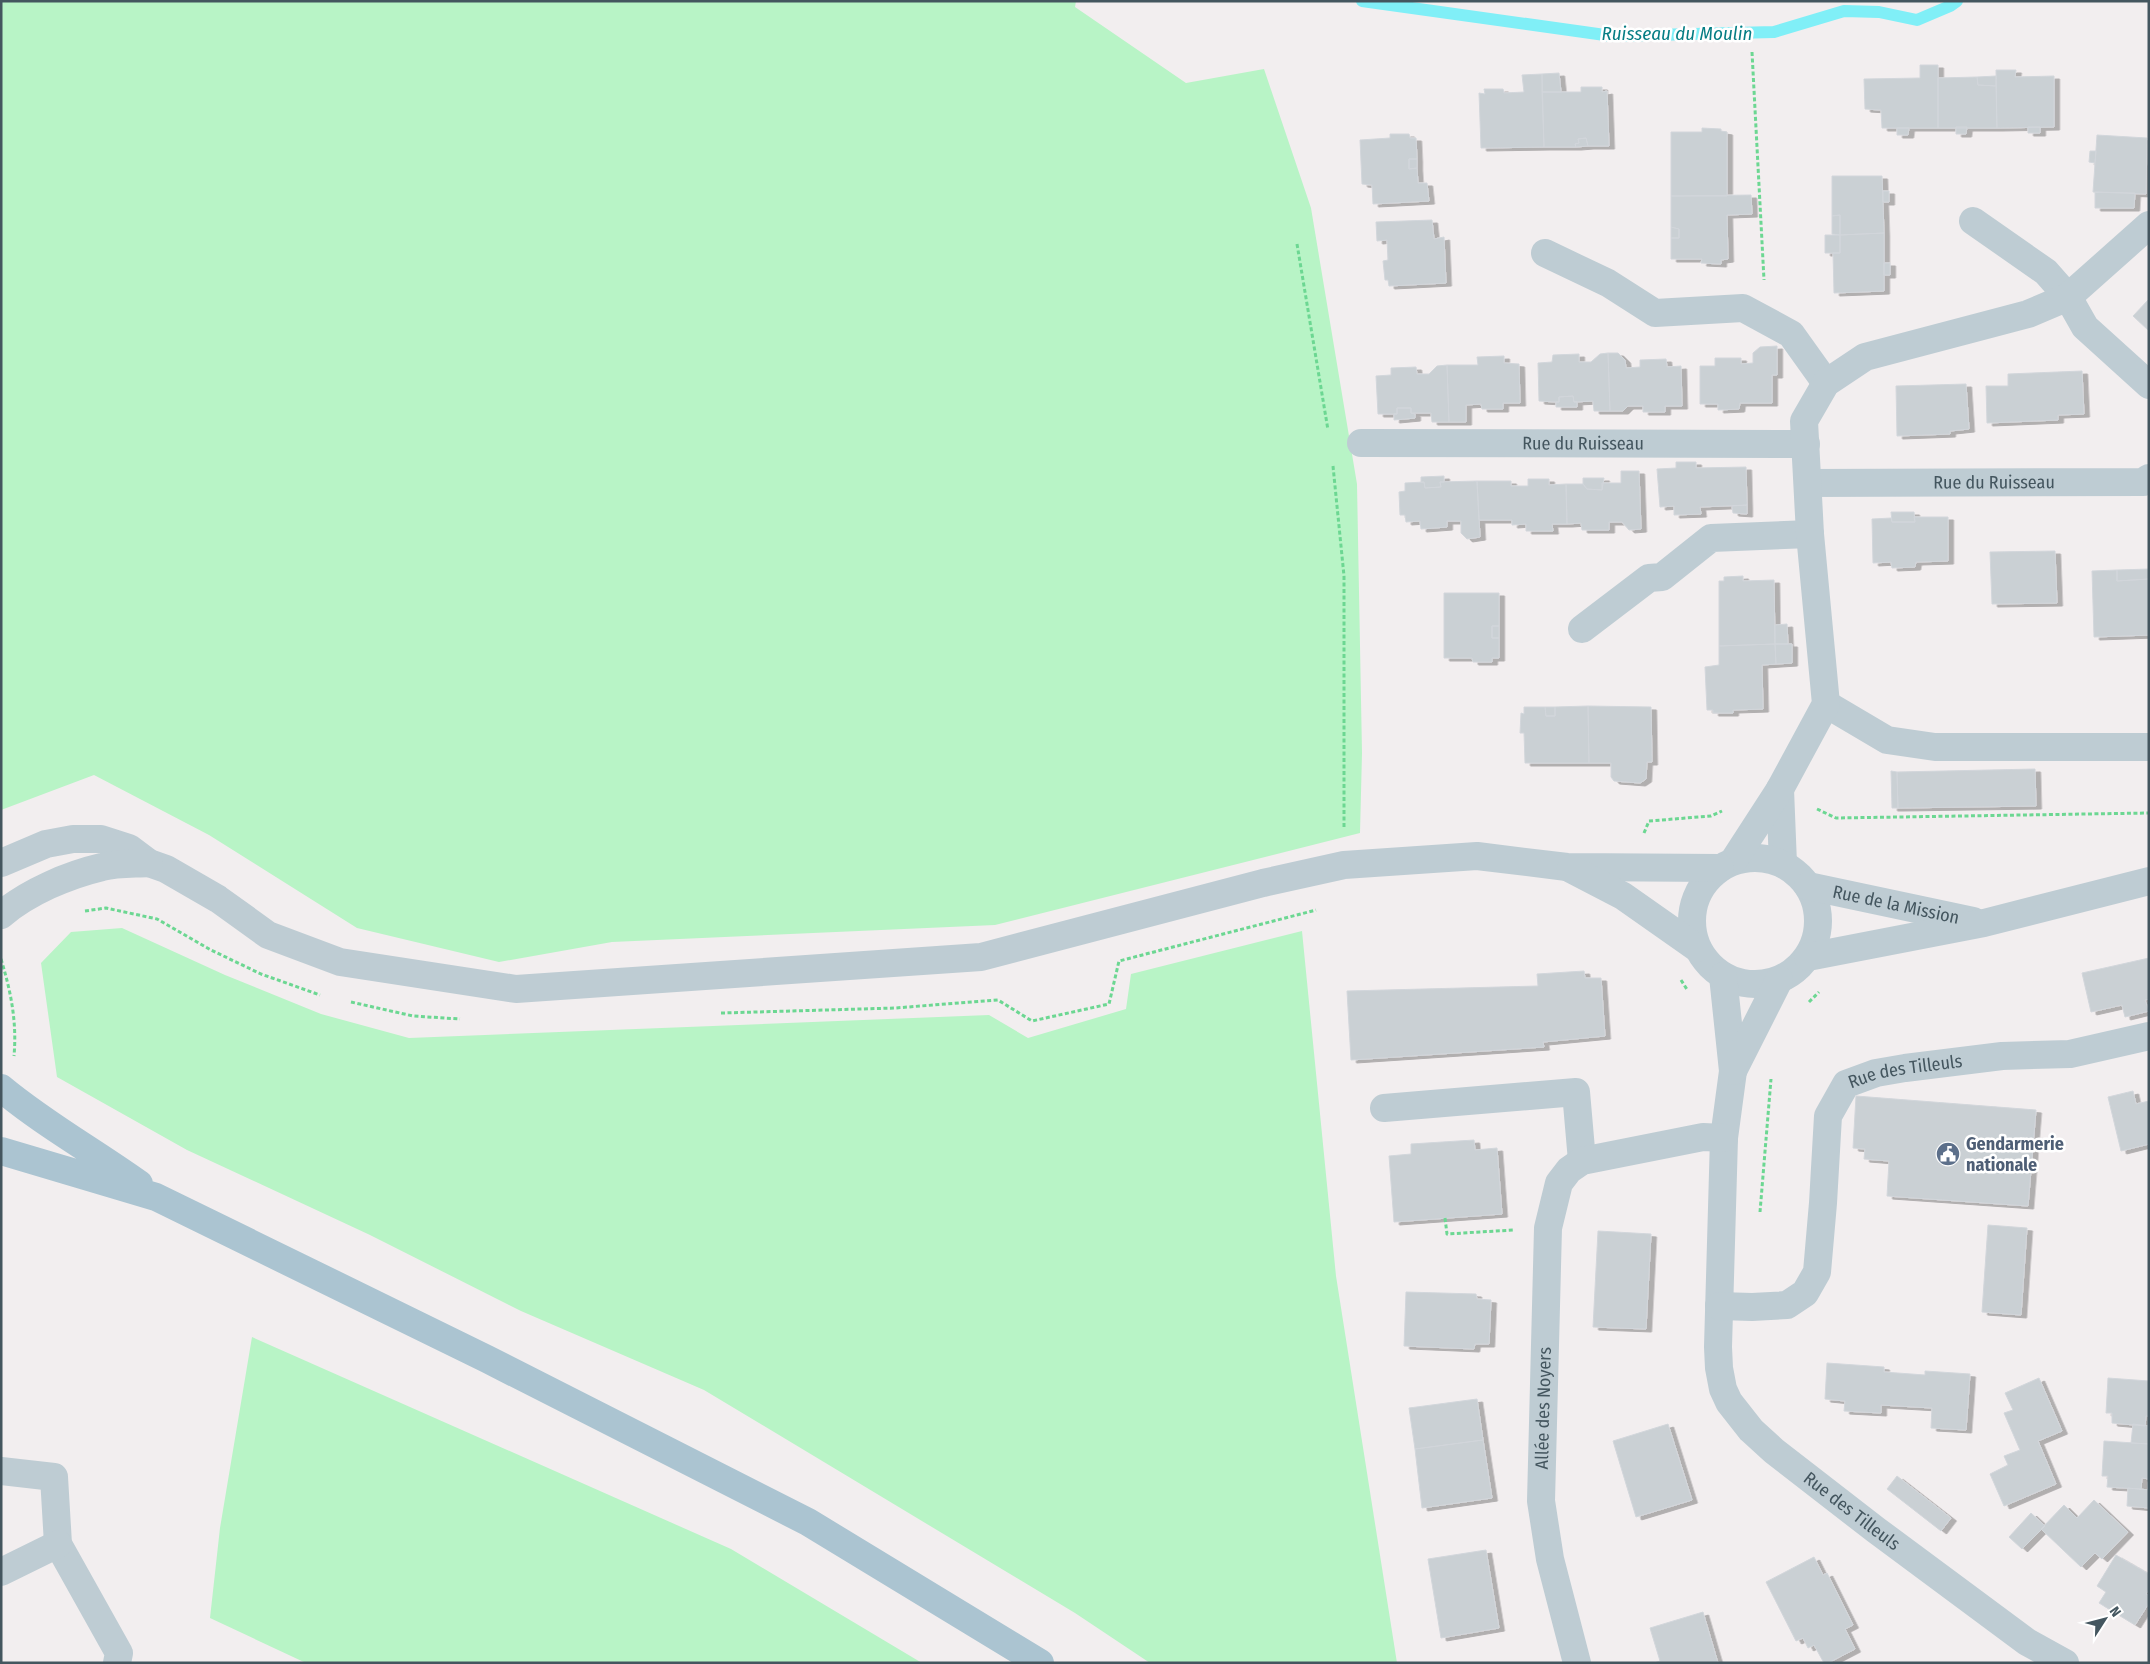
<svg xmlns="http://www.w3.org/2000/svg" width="2150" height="1664" font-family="'Fira Sans Condensed',sans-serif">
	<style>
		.green { fill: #b8f4c6 }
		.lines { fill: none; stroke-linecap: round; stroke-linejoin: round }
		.stream { stroke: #80eff7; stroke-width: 12 }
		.building { fill: #cad0d4; stroke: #d2d6db; filter: url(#shadow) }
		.path { stroke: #6cd792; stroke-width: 3; stroke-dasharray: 4 2.5; stroke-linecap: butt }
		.minor { stroke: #beccd3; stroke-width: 28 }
		.major { stroke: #abc4d1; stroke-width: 28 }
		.labels { text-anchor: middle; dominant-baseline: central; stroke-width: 5; stroke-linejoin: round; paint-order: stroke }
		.street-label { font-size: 18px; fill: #44565f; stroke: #fff }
		.service-label { font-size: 18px; font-weight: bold; fill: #4e5e75; stroke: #fff; text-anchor: start }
		.water-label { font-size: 19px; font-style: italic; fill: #057d84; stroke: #fff }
	</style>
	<defs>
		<filter id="shadow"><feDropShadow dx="5.5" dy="3" stdDeviation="0" flood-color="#0004"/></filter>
	</defs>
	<rect width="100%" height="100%" fill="#f2eeef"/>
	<path class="green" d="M 1,1 L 1076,1 L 1075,7 L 1186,83 L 1264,69 L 1311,208 L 1357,484 L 1362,753 L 1360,833 L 995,925 L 612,942 L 499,962 L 357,928 L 209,835 L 94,775 L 1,810 Z
		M 122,928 L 225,975 L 321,1014 L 409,1038 L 989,1015 L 1028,1038 L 1126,1009 L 1131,974 L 1302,931 L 1336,1276 L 1397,1663 L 1150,1663 L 1075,1613 L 704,1390 L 521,1311 L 370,1235 L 187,1150 L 57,1077 L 41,963 L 71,932 Z
		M 252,1337 L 731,1549 L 922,1663 L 306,1663 L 210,1618 L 220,1528 Z"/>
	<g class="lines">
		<path class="stream" d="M 1362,1 L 1612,36 L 1774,32 L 1844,11 L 1879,12 L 1917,20 L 1950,6 L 1957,1"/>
	</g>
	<path class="building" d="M 1920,65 L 1938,65 L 1938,128 L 1882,128 L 1881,110 L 1865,109 L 1864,79 L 1920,78 Z
		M 1996,70 L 2016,70 L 2015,77 L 2054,76 L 2054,127 L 1997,128 Z
		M 1559,73 L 1561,92 L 1542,92 L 1542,74 Z
		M 1542,74 L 1544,147 L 1481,148 L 1479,93 L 1485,94 L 1484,89 L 1503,89 L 1504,93 L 1524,92 L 1522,75 Z
		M 1996,76 L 1996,86 L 1978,85 L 1977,77 Z
		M 1977,77 L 1978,85 L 1996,86 L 1997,128 L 1938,128 L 1938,78 Z
		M 1581,87 L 1602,87 L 1602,92 L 1607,91 L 1609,146 L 1588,146 L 1586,138 L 1578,139 L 1579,143 L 1575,144 L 1576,147 L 1544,147 L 1542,92 L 1581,92 Z
		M 1956,127 L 1967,127 L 1966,134 L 1956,134 Z
		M 2028,127 L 2040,127 L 2040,133 L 2028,133 Z
		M 1702,128 L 1721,129 L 1721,131 L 1727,132 L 1727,196 L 1671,196 L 1671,132 L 1702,132 Z
		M 1897,128 L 1909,128 L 1908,135 L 1897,135 Z
		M 1390,134 L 1409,134 L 1410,138 L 1416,138 L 1417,159 L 1409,159 L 1409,169 L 1417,168 L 1418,183 L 1427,183 L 1429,201 L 1373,204 L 1372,185 L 1362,184 L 1360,140 L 1390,138 Z
		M 2097,135 L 2147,138 L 2146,194 L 2093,192 Z
		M 1586,138 L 1588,146 L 1576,147 L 1575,144 L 1579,143 L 1578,139 Z
		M 2090,151 L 2096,151 L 2095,163 L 2089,162 Z
		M 1409,159 L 1417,159 L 1417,168 L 1409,169 Z
		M 1832,176 L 1882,176 L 1884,233 L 1840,235 L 1840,215 L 1832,216 Z
		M 1883,191 L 1889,191 L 1889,202 L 1883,202 Z
		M 2095,192 L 2135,193 L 2134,208 L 2095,208 Z
		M 1751,195 L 1752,214 L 1727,215 L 1728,259 L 1721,260 L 1721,264 L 1701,263 L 1702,259 L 1671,259 L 1671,238 L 1679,238 L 1679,229 L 1671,227 L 1671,196 Z
		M 1840,215 L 1840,235 L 1832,234 L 1832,216 Z
		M 1432,220 L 1434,239 L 1444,237 L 1446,283 L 1389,286 L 1388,280 L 1385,280 L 1383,261 L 1388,260 L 1387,240 L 1377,241 L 1376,222 Z
		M 1671,227 L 1679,229 L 1679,238 L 1671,238 Z
		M 1884,233 L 1884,291 L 1834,293 L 1833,253 L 1840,253 L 1840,235 Z
		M 1825,235 L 1840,235 L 1840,253 L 1825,253 Z
		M 1884,263 L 1890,263 L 1890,275 L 1884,275 Z
		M 2149,299 L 2149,331 L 2133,316 Z
		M 1777,346 L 1777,375 L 1772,375 L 1772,403 L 1740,403 L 1739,409 L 1718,410 L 1718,404 L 1700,404 L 1700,366 L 1715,366 L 1715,358 L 1741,358 L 1741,364 L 1753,363 L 1753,353 L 1760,347 Z
		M 1608,353 L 1618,353 L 1625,360 L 1626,368 L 1640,367 L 1640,360 L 1666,359 L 1667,367 L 1681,366 L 1682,406 L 1665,406 L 1665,412 L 1643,412 L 1643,406 L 1628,406 L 1623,411 L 1610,411 Z
		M 1608,353 L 1610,411 L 1594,411 L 1593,401 L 1574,402 L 1573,396 L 1559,397 L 1559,402 L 1556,402 L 1539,401 L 1538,363 L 1552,362 L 1553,355 L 1579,354 L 1579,362 L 1591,362 L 1600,354 Z
		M 1504,356 L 1504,363 L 1519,364 L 1520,403 L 1503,403 L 1503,409 L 1482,409 L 1481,404 L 1466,405 L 1466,422 L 1449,422 L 1447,365 L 1478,365 L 1477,357 Z
		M 1447,365 L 1449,422 L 1432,422 L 1431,413 L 1411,413 L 1411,408 L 1397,408 L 1397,414 L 1378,414 L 1376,376 L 1391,375 L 1391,368 L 1416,367 L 1417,374 L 1429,374 L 1437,366 Z
		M 2082,371 L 2084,414 L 2058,415 L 2058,420 L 1987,423 L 1986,386 L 2008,386 L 2008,374 Z
		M 1966,384 L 1969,429 L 1950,431 L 1950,434 L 1897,436 L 1896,386 Z
		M 1573,396 L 1574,402 L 1577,402 L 1577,407 L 1556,407 L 1556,402 L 1559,402 L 1559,397 Z
		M 1397,408 L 1411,408 L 1411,413 L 1415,414 L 1415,418 L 1394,420 L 1394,414 L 1397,414 Z
		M 1676,462 L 1696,462 L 1696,468 L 1746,467 L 1747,505 L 1700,507 L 1701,514 L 1674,515 L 1674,506 L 1660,507 L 1657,469 L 1676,468 Z
		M 1621,471 L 1639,471 L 1641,529 L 1629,530 L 1622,522 L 1609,522 L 1609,530 L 1582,530 L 1581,523 L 1567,524 L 1566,484 L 1583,484 L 1587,489 L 1602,490 L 1602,483 L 1621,483 Z
		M 1444,476 L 1444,482 L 1440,482 L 1441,487 L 1425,488 L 1424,482 L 1421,482 L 1421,477 Z
		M 1583,478 L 1604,478 L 1602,490 L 1587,489 L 1583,484 Z
		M 1528,479 L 1549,479 L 1549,485 L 1566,484 L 1567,524 L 1552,524 L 1553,531 L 1526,531 L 1526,524 L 1512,525 L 1512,520 L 1479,520 L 1477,481 L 1511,481 L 1511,486 L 1528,486 Z
		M 1477,481 L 1480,537 L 1467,539 L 1461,533 L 1461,521 L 1447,521 L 1447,527 L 1421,529 L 1420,521 L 1406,522 L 1405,515 L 1400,515 L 1399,492 L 1405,491 L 1405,483 L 1424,482 L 1425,488 L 1441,487 L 1440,482 Z
		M 1747,505 L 1747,514 L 1733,513 L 1732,506 Z
		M 1891,512 L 1914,512 L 1915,522 L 1892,522 Z
		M 1914,517 L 1948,517 L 1948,561 L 1916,562 L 1915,567 L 1892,568 L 1891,562 L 1873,563 L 1872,519 L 1891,518 L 1892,522 L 1915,522 Z
		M 2055,551 L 2057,603 L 1992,604 L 1990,552 Z
		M 2149,569 L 2149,579 L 2117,581 L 2117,570 Z
		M 2117,570 L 2117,581 L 2149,579 L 2149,635 L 2094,637 L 2092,571 Z
		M 1743,576 L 1743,581 L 1774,580 L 1775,644 L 1719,646 L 1719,581 L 1724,581 L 1724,577 Z
		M 1444,593 L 1499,593 L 1499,626 L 1492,626 L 1492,638 L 1499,638 L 1499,658 L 1492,658 L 1492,662 L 1473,662 L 1472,658 L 1444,658 Z
		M 1787,624 L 1788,644 L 1775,644 L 1775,625 Z
		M 1492,626 L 1499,626 L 1499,638 L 1492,638 Z
		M 1775,644 L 1792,644 L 1792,663 L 1776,664 Z
		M 1775,644 L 1776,664 L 1762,665 L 1763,709 L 1733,710 L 1733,713 L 1713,713 L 1713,710 L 1707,710 L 1705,667 L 1719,665 L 1719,646 Z
		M 1588,706 L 1651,707 L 1652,762 L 1647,762 L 1646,779 L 1640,783 L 1614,781 L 1611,777 L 1611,763 L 1589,763 Z
		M 1588,706 L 1589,763 L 1525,763 L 1524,733 L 1520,733 L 1521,713 L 1524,714 L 1524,707 L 1545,707 L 1546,716 L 1555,716 L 1555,707 Z
		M 1545,707 L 1555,707 L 1555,716 L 1546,716 Z
		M 2035,769 L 2036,806 L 1898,808 L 1897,772 Z
		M 1891,771 L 1897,772 L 1898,808 L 1892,808 Z
		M 2149,958 L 2149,999 L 2145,1000 L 2149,1011 L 2125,1017 L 2122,1005 L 2091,1012 L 2082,973 Z
		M 1584,971 L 1585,978 L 1601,978 L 1605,1036 L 1543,1042 L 1544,1047 L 1351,1060 L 1347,991 L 1538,986 L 1537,974 Z
		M 2133,1091 L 2136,1104 L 2149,1101 L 2149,1144 L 2121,1151 L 2108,1097 Z
		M 1856,1096 L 2036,1110 L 2028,1206 L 1887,1196 L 1889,1161 L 1864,1159 L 1865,1149 L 1853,1148 Z
		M 1474,1140 L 1475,1150 L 1497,1148 L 1502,1214 L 1394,1222 L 1389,1156 L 1411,1154 L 1411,1144 Z
		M 1988,1225 L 2027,1228 L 2021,1315 L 1982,1312 Z
		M 1598,1231 L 1651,1234 L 1646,1329 L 1593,1327 Z
		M 1406,1292 L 1476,1294 L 1477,1299 L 1491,1300 L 1489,1344 L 1475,1344 L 1474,1349 L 1404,1346 Z
		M 1827,1363 L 1884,1367 L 1884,1372 L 1925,1375 L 1925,1371 L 1970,1374 L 1966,1430 L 1931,1428 L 1932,1408 L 1881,1405 L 1881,1413 L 1844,1411 L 1845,1401 L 1825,1399 Z
		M 2039,1378 L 2062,1431 L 2038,1441 L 2056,1484 L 2004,1506 L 1990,1474 L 2008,1465 L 2004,1456 L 2020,1450 L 2004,1413 L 2013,1410 L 2005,1393 Z
		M 2108,1378 L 2149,1381 L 2149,1416 L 2146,1416 L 2145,1426 L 2112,1423 L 2112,1413 L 2106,1413 Z
		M 1477,1399 L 1483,1440 L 1415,1449 L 1409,1408 Z
		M 1668,1424 L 1692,1500 L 1636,1517 L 1613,1441 Z
		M 2133,1424 L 2149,1426 L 2149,1444 L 2131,1443 Z
		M 1483,1440 L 1492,1498 L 1422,1508 L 1415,1449 Z
		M 2104,1441 L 2149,1444 L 2149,1479 L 2142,1478 L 2141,1489 L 2107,1487 L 2108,1476 L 2102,1476 Z
		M 1897,1476 L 1951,1518 L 1941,1531 L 1887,1489 Z
		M 2128,1488 L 2149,1490 L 2149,1508 L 2127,1506 Z
		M 2094,1500 L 2128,1532 L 2102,1559 L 2095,1553 L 2081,1567 L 2041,1529 L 2064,1505 L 2077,1518 Z
		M 2031,1513 L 2045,1526 L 2022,1549 L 2009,1537 Z
		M 1486,1550 L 1499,1628 L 1441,1638 L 1428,1559 Z
		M 2116,1555 L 2149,1574 L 2149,1589 L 2146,1594 L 2149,1596 L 2149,1603 L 2135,1625 L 2099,1603 L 2106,1592 L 2097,1586 Z
		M 1814,1557 L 1823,1575 L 1827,1573 L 1853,1625 L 1845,1629 L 1855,1649 L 1828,1663 L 1824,1663 L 1814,1645 L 1808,1648 L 1803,1638 L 1796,1641 L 1766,1582 Z
		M 1703,1612 L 1718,1663 L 1654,1663 L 1660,1661 L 1650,1628 Z"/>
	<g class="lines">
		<path class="path" d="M 1752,52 L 1764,280
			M 1297,244 L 1328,430
			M 1333,466 L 1344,576 L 1344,829
			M 1817,809 L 1836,818 L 2149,813
			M 1644,833 L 1649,821 L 1711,816 L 1722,811
			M 85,911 L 106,908 L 157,919 L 211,950 L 261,974 L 320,995
			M 1,959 C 11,992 17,1022 14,1056
			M 1681,980 L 1688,991
			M 351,1002 L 413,1016 L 460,1019
			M 1809,1002 L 1819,992
			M 721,1013 L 895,1008 L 998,1000 L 1032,1021 L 1109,1004 L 1119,961 L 1316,910
			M 1760,1212 L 1771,1079
			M 1445,1218 L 1447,1234 L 1513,1230"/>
		<g class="minor">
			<path d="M 1973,221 L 2046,272 L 2068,297 L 2085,327 L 2149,385"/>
			<path d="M 1545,253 L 1608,283 L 1655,313 L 1743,308 L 1791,334 L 1826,383"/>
			<path id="s1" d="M 1361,443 L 1806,444"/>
			<path id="s2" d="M 1808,483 L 2143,482 L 2149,478"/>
			<path d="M 1582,629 L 1649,578 L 1662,577 L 1711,538 L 1810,534"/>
			<path d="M 1826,704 L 1887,740 L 1935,747 L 2149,747"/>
			<path d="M 1780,789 L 1783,864"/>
			<circle cx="1755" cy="921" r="63"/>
			<path d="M 1734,860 L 1780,789 L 1826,704 L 1810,534 L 1804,421 L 1826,383 L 1865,357 L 2028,314 L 2068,297 L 2149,225"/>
			<path d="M 1,863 L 46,844 L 73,839 L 101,839 L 129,848 L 149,863 L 166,869 L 218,899 L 268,935 L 340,962 L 516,989 L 981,957 L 1263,883 L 1344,865 L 1477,856 L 1567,867 L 1720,868"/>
			<path d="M 1571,869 L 1623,896 L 1697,948"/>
			<path id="s3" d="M 1808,886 L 1973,921"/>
			<path d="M 1,915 C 28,892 68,875 102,867 C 117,863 134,864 149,863"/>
			<path d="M 1808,957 L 1984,923 L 2149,881"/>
			<path id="s4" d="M 1723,976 L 1733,1071 L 1724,1138 L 1718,1347 L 1719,1368 L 1723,1389 L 1729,1402 L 1751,1430 L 1774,1451 L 1876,1530 L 2027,1642 L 2065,1663"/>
			<path d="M 1733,1071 L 1779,980"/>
			<path d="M 1384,1108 L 1576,1092 L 1582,1161"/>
			<path id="s5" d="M 1719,1306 L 1752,1307 L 1787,1305 L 1805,1293 L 1817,1272 L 1823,1203 L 1828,1116 L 1846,1084 L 1876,1073 L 1905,1068 L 2002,1056 L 2070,1054 L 2149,1036"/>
			<path d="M 1,1471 L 54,1477 L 58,1544 L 119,1653 L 117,1663"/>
			<path d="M 1,1572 L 58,1544"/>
			<path id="s6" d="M 1577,1663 L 1550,1559 L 1541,1501 L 1548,1228 L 1559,1183 L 1569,1170 L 1582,1161 L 1703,1137 L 1724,1138"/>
		</g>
		<path class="major" d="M 1,1088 C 44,1124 93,1151 139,1184
			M 1,1151 L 156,1197 L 487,1359 L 808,1522 L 1040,1663"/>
	</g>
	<defs>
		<g id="civic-disc" transform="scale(1.25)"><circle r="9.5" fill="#5c6f8a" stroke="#fff"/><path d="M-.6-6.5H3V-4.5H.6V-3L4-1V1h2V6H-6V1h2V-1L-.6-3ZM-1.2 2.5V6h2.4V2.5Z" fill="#fff"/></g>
	</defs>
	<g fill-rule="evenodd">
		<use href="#civic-disc" x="1948" y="1154"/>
	</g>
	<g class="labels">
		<g class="street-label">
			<text stroke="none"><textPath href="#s1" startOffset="222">Rue du Ruisseau</textPath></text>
			<text stroke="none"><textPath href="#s2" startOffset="186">Rue du Ruisseau</textPath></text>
			<text stroke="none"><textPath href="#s3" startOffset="90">Rue de la Mission</textPath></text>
			<text stroke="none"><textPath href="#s5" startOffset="368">Rue des Tilleuls</textPath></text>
			<text stroke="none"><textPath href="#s6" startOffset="259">Allée des Noyers</textPath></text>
			<text stroke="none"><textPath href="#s4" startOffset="594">Rue des Tilleuls</textPath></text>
		</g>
		<g class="service-label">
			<text x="1966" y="1144">Gendarmerie<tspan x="1966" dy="21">nationale</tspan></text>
		</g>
		<g class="water-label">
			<text x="1677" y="33">Ruisseau du Moulin</text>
		</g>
	</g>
	<rect width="2150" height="1664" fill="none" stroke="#44565f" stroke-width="5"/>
	<g transform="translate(2105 1619) rotate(54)" stroke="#ffffff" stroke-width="4" paint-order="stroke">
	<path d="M0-4L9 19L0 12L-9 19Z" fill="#44565f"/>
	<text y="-8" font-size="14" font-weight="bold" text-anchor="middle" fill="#44565f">N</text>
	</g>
</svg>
